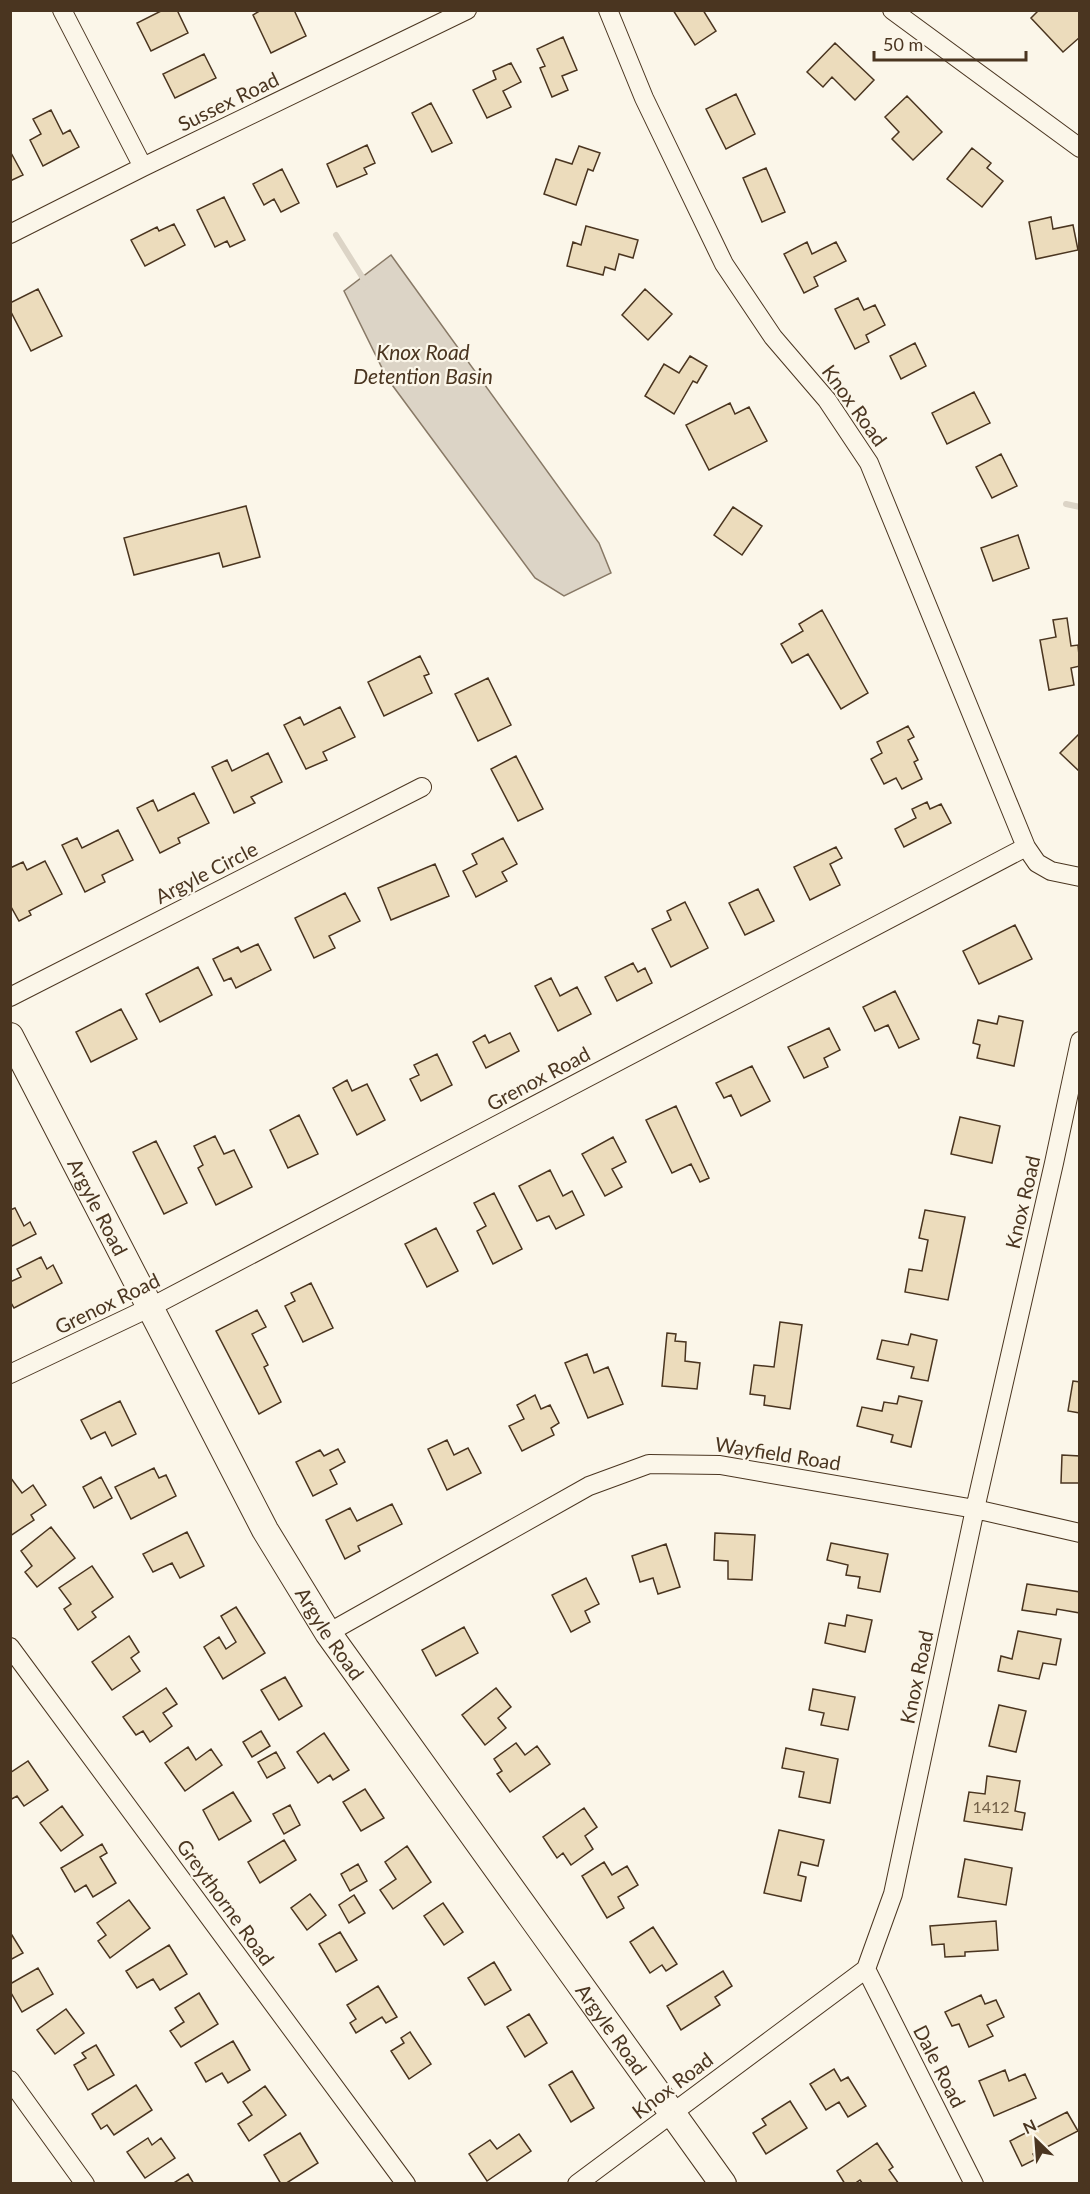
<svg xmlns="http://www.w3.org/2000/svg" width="1090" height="2194" font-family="Lato,sans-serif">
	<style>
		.water { fill: #dcd4c6; stroke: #887966; stroke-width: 1.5 }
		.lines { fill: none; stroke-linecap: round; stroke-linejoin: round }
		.stream { stroke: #dcd4c6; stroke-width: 6 }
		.building { fill: #ecdcbc; stroke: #4a3520; stroke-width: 1.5 }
		.street-casing { stroke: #4a3520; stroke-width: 20 }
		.secondary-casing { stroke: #4a3520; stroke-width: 28 }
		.street { stroke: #fbf6e9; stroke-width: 18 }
		.secondary { stroke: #fbf6e9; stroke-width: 26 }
		.labels { text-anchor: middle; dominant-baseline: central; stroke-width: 4.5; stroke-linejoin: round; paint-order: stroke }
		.number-label { font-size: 16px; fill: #725f47 }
		.street-label { font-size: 20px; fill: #4a3520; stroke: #fbf6e9 }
		.water-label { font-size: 21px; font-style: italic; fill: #4a3520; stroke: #fbf6e9 }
	</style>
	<rect width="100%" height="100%" fill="#fbf6e9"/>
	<path class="water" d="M 391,255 L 599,543 L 611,573 L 564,596 L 535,578 L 387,378 L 344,291 Z"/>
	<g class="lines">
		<path class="stream" d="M 336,235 L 366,283
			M 1066,504 L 1080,507"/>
	</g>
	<path class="building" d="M 163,10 L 177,10 L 188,33 L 151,51 L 137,23 Z
		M 261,10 L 294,10 L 306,36 L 271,53 L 253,15 Z
		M 673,10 L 703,10 L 716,31 L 695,45 Z
		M 1039,10 L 1077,10 L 1080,13 L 1080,37 L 1063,52 L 1031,18 Z
		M 563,37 L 577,70 L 562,76 L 568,90 L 552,97 L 540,68 L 545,66 L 537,49 Z
		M 835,43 L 874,80 L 855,100 L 832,77 L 823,87 L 807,72 Z
		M 204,54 L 216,78 L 175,98 L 163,74 Z
		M 511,63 L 521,82 L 503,91 L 511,107 L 487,118 L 473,90 L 496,79 L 493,71 Z
		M 736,94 L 755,134 L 726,149 L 706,109 Z
		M 907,96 L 942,132 L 913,160 L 892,139 L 899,132 L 885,117 Z
		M 431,103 L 452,143 L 432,152 L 412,113 Z
		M 51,110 L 63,134 L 70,130 L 79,147 L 43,166 L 30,140 L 41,134 L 33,119 Z
		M 367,145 L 375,163 L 364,168 L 367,174 L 337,187 L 327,164 Z
		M 579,146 L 600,153 L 593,171 L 588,169 L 576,205 L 544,194 L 556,159 L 572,164 Z
		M 972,148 L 991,163 L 987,168 L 1003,181 L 982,207 L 947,179 Z
		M 10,151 L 23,175 L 10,181 Z
		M 766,168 L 785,212 L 762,222 L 743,178 Z
		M 282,169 L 299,203 L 281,212 L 274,199 L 264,205 L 253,184 Z
		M 224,197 L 245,240 L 230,247 L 227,241 L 215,247 L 197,210 Z
		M 1051,217 L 1053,229 L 1073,225 L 1078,250 L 1036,259 L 1029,222 Z
		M 174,224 L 185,245 L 145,266 L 131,240 L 157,227 L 159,231 Z
		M 586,226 L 638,240 L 633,258 L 619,254 L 615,270 L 605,267 L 603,275 L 567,266 L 573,242 L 581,245 Z
		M 807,242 L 812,254 L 836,242 L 846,261 L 814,277 L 818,286 L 804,293 L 784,254 Z
		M 38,289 L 62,336 L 31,351 L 10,310 L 10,303 Z
		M 645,289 L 672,314 L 648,340 L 622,315 Z
		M 858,298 L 864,310 L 875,305 L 885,325 L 866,335 L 869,342 L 855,349 L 835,309 Z
		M 915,343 L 926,366 L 901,379 L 890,356 Z
		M 690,356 L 707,366 L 697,383 L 693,381 L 674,414 L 645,396 L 664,364 L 679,373 Z
		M 974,392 L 990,423 L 947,444 L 932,413 Z
		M 730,403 L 735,414 L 749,407 L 767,441 L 709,470 L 686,425 Z
		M 1001,454 L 1017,486 L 992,498 L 976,467 Z
		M 246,506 L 260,557 L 223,567 L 219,553 L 134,575 L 124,538 Z
		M 733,507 L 762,526 L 742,555 L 714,535 Z
		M 1018,535 L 1029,568 L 993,581 L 981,548 Z
		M 822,610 L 868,693 L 841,709 L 808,654 L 792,663 L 781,644 L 803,631 L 799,624 Z
		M 1067,618 L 1071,646 L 1078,645 L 1080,666 L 1071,668 L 1074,685 L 1049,690 L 1040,640 L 1056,637 L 1053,620 Z
		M 420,656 L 429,674 L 424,676 L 432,693 L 384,716 L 368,682 Z
		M 488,678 L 511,725 L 478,741 L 455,694 Z
		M 340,707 L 355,737 L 323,752 L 327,760 L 306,769 L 284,725 L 300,717 L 304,725 Z
		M 908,726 L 914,737 L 908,740 L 918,760 L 914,762 L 922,779 L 902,789 L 896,778 L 884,784 L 871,759 L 882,753 L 877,742 Z
		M 1080,733 L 1080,772 L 1060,753 Z
		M 268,753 L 282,782 L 251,797 L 255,803 L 234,813 L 212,767 L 227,760 L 232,771 Z
		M 516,756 L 543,809 L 518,821 L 491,769 Z
		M 194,793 L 209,823 L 178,838 L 180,843 L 160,853 L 137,808 L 153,800 L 158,811 Z
		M 927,802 L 930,809 L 941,804 L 951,823 L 904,847 L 895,829 L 916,818 L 912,809 Z
		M 118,830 L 133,860 L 102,875 L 105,882 L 85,892 L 62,845 L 77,838 L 82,848 Z
		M 503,838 L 517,864 L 502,872 L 507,881 L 476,897 L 463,871 L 477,864 L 472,854 Z
		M 836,847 L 842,858 L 830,864 L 840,885 L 810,900 L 794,867 Z
		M 45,861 L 62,894 L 29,911 L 31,915 L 19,921 L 10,905 L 10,868 L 23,862 L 27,870 Z
		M 435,864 L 449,896 L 391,920 L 378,888 Z
		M 758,889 L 774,921 L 745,935 L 729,903 Z
		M 345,893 L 360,921 L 329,936 L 335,948 L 314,958 L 295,918 Z
		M 685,902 L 708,948 L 671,967 L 652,929 L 671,920 L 667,911 Z
		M 1015,925 L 1032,959 L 979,984 L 963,951 Z
		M 258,944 L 271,970 L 236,988 L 231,978 L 224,981 L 213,959 L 238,947 L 241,952 Z
		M 633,963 L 638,972 L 645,968 L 652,983 L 617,1001 L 605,977 Z
		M 198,967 L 212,995 L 160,1022 L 146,994 Z
		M 551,978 L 560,996 L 577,987 L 591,1014 L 558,1031 L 535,986 Z
		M 895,991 L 919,1039 L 899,1048 L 888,1025 L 875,1031 L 863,1007 Z
		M 121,1009 L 137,1039 L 91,1062 L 76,1032 Z
		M 999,1016 L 1023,1021 L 1014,1066 L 977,1058 L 980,1045 L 973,1043 L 978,1020 L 997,1024 Z
		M 829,1028 L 840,1050 L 824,1058 L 828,1067 L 804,1078 L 788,1047 Z
		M 510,1033 L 519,1051 L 486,1068 L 473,1042 L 485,1035 L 489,1043 Z
		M 437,1054 L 452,1085 L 421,1101 L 410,1079 L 419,1075 L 414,1065 Z
		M 752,1066 L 770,1101 L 741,1116 L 731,1095 L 724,1098 L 716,1083 Z
		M 347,1080 L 352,1091 L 367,1084 L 385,1120 L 357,1135 L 333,1088 Z
		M 676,1106 L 709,1178 L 700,1182 L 691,1164 L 672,1173 L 646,1120 Z
		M 299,1115 L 318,1154 L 288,1168 L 270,1130 Z
		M 960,1117 L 1000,1126 L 992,1163 L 951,1154 Z
		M 215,1136 L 224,1154 L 234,1150 L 252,1187 L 216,1205 L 198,1168 L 203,1165 L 194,1146 Z
		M 613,1137 L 626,1162 L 612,1169 L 622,1187 L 605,1196 L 582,1154 Z
		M 156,1141 L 187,1203 L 164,1214 L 133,1152 Z
		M 550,1170 L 563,1196 L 572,1191 L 584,1215 L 556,1229 L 549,1216 L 537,1221 L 519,1186 Z
		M 494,1193 L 522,1249 L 493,1264 L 477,1231 L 486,1226 L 474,1203 Z
		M 15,1208 L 24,1226 L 30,1222 L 36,1234 L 10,1247 L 10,1210 Z
		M 925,1210 L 965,1217 L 948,1300 L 905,1292 L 909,1269 L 922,1271 L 928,1240 L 919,1238 Z
		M 436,1228 L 458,1271 L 427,1287 L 405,1244 Z
		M 41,1257 L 47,1269 L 53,1265 L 62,1283 L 14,1308 L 10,1301 L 10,1282 L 21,1277 L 17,1269 Z
		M 311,1283 L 333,1328 L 303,1342 L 285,1306 L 295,1301 L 291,1293 Z
		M 257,1310 L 266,1327 L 252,1334 L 268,1365 L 264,1367 L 281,1402 L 259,1414 L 216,1331 Z
		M 780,1322 L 802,1325 L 790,1409 L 764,1405 L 765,1396 L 750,1394 L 754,1365 L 774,1367 Z
		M 667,1333 L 676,1334 L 675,1341 L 686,1342 L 685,1361 L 700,1363 L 697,1389 L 662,1386 Z
		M 911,1334 L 937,1340 L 928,1381 L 911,1378 L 914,1367 L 877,1359 L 882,1340 L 908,1345 Z
		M 587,1354 L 594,1373 L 608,1367 L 623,1404 L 588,1418 L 565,1363 Z
		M 1073,1381 L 1080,1382 L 1080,1413 L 1068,1411 Z
		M 535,1395 L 541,1409 L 550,1405 L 559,1423 L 551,1428 L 554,1435 L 522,1451 L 509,1426 L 524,1419 L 517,1405 Z
		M 899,1396 L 922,1401 L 911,1447 L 891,1442 L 893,1435 L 857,1426 L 862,1407 L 882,1411 L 884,1402 L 897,1404 Z
		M 120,1401 L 136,1434 L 112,1446 L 105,1432 L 91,1439 L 81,1420 Z
		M 447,1440 L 454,1455 L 468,1448 L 481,1473 L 447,1490 L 428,1449 Z
		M 338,1449 L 345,1462 L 330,1470 L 337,1484 L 313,1496 L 296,1462 L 320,1450 L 324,1456 Z
		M 1062,1455 L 1080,1456 L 1080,1483 L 1061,1483 Z
		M 154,1468 L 159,1478 L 166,1475 L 176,1496 L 131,1519 L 115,1487 Z
		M 10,1477 L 22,1493 L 33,1485 L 46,1505 L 31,1515 L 34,1520 L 10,1536 Z
		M 101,1477 L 112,1498 L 94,1508 L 83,1487 Z
		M 392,1504 L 402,1524 L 358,1546 L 360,1551 L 345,1559 L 326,1520 L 350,1508 L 357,1521 Z
		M 51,1527 L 75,1558 L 37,1587 L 25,1572 L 32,1566 L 21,1551 Z
		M 187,1532 L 204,1566 L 180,1578 L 172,1563 L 153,1572 L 143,1554 Z
		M 715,1533 L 755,1535 L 752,1580 L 728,1579 L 728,1561 L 714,1560 Z
		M 831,1543 L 888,1554 L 880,1592 L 858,1588 L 860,1577 L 846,1575 L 848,1565 L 827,1560 Z
		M 666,1544 L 680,1587 L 658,1594 L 653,1578 L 640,1582 L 632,1556 Z
		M 92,1566 L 113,1597 L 92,1612 L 96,1617 L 78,1630 L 64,1609 L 71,1604 L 59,1588 Z
		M 586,1578 L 599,1604 L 585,1611 L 590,1622 L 571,1632 L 552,1595 Z
		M 1027,1584 L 1080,1592 L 1080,1613 L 1057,1609 L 1056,1615 L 1022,1610 Z
		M 236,1607 L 265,1653 L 223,1679 L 204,1647 L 219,1637 L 226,1649 L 236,1642 L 221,1616 Z
		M 847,1615 L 872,1620 L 865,1652 L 825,1643 L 829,1623 L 845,1626 Z
		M 464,1627 L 478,1653 L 436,1676 L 422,1650 Z
		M 1018,1631 L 1061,1639 L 1056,1665 L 1043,1663 L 1039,1679 L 998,1671 L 1001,1656 L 1012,1659 Z
		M 129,1636 L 139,1652 L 131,1658 L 140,1671 L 112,1690 L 92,1662 Z
		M 285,1677 L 302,1706 L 279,1720 L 261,1690 Z
		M 166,1688 L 177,1704 L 163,1713 L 172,1726 L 150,1742 L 143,1731 L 136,1735 L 123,1717 Z
		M 496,1688 L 511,1707 L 498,1718 L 506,1728 L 485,1745 L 462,1715 Z
		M 813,1689 L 855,1697 L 848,1730 L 821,1725 L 824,1713 L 809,1710 Z
		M 999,1705 L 1026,1711 L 1016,1752 L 989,1746 Z
		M 261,1731 L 270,1746 L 252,1757 L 243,1742 Z
		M 324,1733 L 349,1770 L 333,1780 L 330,1775 L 318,1783 L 297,1752 Z
		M 516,1743 L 525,1755 L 537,1746 L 550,1764 L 510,1792 L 497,1774 L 502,1771 L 494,1759 Z
		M 188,1747 L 196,1760 L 211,1749 L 222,1765 L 185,1791 L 165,1763 Z
		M 786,1748 L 838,1759 L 830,1803 L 799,1797 L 804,1772 L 782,1768 Z
		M 276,1752 L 285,1768 L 267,1778 L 258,1762 Z
		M 28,1761 L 48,1790 L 24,1806 L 17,1796 L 10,1800 L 10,1773 Z
		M 987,1776 L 1020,1781 L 1015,1811 L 1025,1813 L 1022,1830 L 964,1821 L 969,1792 L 985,1794 Z
		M 365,1789 L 384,1818 L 361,1831 L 343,1802 Z
		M 233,1792 L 251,1821 L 219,1840 L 203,1810 Z
		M 290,1805 L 300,1825 L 284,1834 L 273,1814 Z
		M 62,1806 L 83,1835 L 61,1851 L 40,1823 Z
		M 584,1808 L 597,1827 L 585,1836 L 593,1849 L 571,1865 L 563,1853 L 557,1858 L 543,1837 Z
		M 779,1830 L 824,1840 L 818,1866 L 801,1862 L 798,1875 L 806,1877 L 801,1901 L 764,1893 Z
		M 284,1840 L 296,1860 L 260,1883 L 248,1862 Z
		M 102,1844 L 107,1853 L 100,1857 L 116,1883 L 93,1897 L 86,1885 L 75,1892 L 61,1868 Z
		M 407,1846 L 431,1882 L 393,1909 L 380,1890 L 396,1879 L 385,1862 Z
		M 965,1859 L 1012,1868 L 1006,1905 L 958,1897 Z
		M 604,1862 L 612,1875 L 627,1866 L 638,1885 L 618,1897 L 624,1908 L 607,1918 L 582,1876 Z
		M 358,1864 L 367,1881 L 350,1891 L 341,1874 Z
		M 310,1894 L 326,1915 L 307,1930 L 291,1908 Z
		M 354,1895 L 365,1913 L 349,1923 L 339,1905 Z
		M 129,1900 L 150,1928 L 110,1958 L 98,1941 L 106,1935 L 97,1923 Z
		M 443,1903 L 463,1932 L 444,1945 L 424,1916 Z
		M 996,1921 L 998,1950 L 965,1952 L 965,1956 L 945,1957 L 944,1944 L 932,1945 L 930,1926 Z
		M 653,1927 L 677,1964 L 666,1971 L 662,1965 L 650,1973 L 630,1942 Z
		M 10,1932 L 23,1953 L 10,1960 Z
		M 340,1932 L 357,1960 L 336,1972 L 319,1944 Z
		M 169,1945 L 187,1974 L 160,1990 L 153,1979 L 137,1988 L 126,1971 Z
		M 494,1962 L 511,1990 L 485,2005 L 468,1978 Z
		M 38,1968 L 53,1994 L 22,2012 L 10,1991 L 10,1984 Z
		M 723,1971 L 732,1986 L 715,1997 L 720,2005 L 681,2030 L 667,2006 Z
		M 378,1986 L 397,2017 L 386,2023 L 382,2017 L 356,2033 L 350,2023 L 356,2019 L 347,2005 Z
		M 199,1993 L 218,2024 L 181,2047 L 170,2031 L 184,2022 L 175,2008 Z
		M 981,1995 L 985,2004 L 996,2000 L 1004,2017 L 987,2025 L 993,2036 L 969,2047 L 959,2024 L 952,2026 L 945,2012 Z
		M 66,2009 L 84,2033 L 55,2054 L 37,2030 Z
		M 529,2014 L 547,2043 L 525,2057 L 507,2027 Z
		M 410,2032 L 431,2064 L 409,2079 L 391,2051 L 404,2043 L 401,2038 Z
		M 233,2041 L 250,2070 L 228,2083 L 222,2073 L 206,2082 L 195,2063 Z
		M 96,2045 L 114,2075 L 88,2090 L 74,2065 L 86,2058 L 82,2053 Z
		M 834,2069 L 841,2081 L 848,2077 L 866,2106 L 848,2117 L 839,2102 L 826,2110 L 810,2084 Z
		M 1005,2070 L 1009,2081 L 1025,2074 L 1036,2098 L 994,2116 L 979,2081 Z
		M 572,2071 L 594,2108 L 571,2122 L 549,2085 Z
		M 136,2085 L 152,2110 L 114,2135 L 107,2125 L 101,2129 L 92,2114 Z
		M 265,2086 L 286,2115 L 249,2141 L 238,2124 L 252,2115 L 243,2102 Z
		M 790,2101 L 807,2128 L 766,2154 L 753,2133 L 766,2125 L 762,2119 Z
		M 1067,2112 L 1078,2131 L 1033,2154 L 1036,2159 L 1022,2166 L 1010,2141 Z
		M 300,2133 L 318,2163 L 285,2184 L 281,2184 L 264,2155 Z
		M 519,2134 L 531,2151 L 487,2181 L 469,2154 L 490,2140 L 497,2149 Z
		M 148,2138 L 152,2145 L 161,2138 L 175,2158 L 145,2178 L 127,2152 Z
		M 877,2143 L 893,2167 L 889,2170 L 899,2184 L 863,2184 L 860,2180 L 854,2184 L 845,2184 L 837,2171 Z
		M 188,2174 L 194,2184 L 172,2184 Z"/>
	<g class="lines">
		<g class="street-casing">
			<path id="street" d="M 62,10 L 143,167
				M 608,10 L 644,98 L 724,264 L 773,337 L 827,400 L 869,463 L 1026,847
				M 892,10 L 1080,148
				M 10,234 L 143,167 L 467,10
				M 10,997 L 422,787
				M 10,1374 L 151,1307 L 1026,847 L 1037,863 L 1051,871 L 1080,877
				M 328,1633 L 589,1486 L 649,1464 L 720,1465 L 975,1509 L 1080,1533
				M 10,1647 L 406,2184
				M 866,1969 L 974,2184
				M 10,2080 L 85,2184
				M 577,2184 L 866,1969 L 893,1894 L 975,1509 L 1054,1163 L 1080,1041"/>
		</g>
		<g class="secondary-casing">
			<g id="secondary">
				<path id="s1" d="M 10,1036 L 265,1530 L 328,1633 L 723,2184"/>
			</g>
		</g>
		<use href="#street" class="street"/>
		<use href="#secondary" class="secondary"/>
	</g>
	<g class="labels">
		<g class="number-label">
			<text x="991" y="1806">1412</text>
		</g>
		<g class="street-label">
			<text transform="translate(228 101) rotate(-26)">Sussex Road</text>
			<text transform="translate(855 405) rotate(54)">Knox Road</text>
			<text transform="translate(206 872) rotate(-27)">Argyle Circle</text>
			<text transform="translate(538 1078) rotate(-28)">Grenox Road</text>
			<text transform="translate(1022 1202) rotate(-77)">Knox Road</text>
			<text stroke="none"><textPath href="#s1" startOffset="192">Argyle Road</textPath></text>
			<text transform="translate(107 1303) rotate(-26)">Grenox Road</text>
			<text transform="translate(778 1453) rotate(9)">Wayfield Road</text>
			<text stroke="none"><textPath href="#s1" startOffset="678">Argyle Road</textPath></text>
			<text transform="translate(916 1677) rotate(-78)">Knox Road</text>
			<text transform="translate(226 1902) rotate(54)">Greythorne Road</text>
			<text stroke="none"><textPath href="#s1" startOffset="1164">Argyle Road</textPath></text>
			<text transform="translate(940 2066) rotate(63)">Dale Road</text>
			<text transform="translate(672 2085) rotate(-37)">Knox Road</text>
		</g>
		<g class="water-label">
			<text x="423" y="351">Knox Road<tspan x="423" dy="24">Detention Basin</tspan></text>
		</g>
	</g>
	<rect width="1090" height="2194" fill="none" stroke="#4a3520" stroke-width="24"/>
	<g transform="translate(1036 2140) rotate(335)" stroke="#fbf6e9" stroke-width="4.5" paint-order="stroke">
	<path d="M0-4.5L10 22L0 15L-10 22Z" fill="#4a3520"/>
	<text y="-9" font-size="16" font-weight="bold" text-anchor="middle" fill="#4a3520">N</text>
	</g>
	<path d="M874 51v9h152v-9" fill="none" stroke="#4a3520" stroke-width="3"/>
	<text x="883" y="51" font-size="18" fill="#4a3520" stroke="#fbf6e9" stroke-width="4.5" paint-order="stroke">50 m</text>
</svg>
